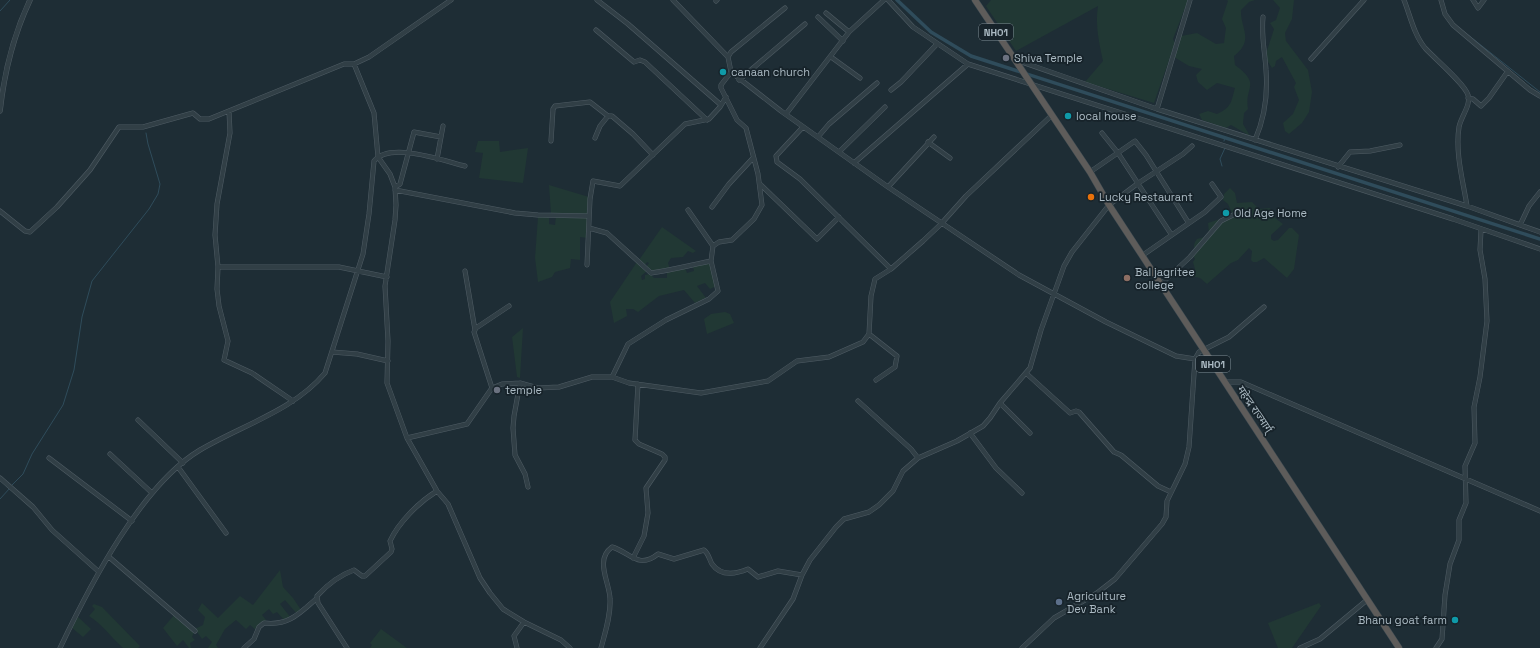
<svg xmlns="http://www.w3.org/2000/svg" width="1540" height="648" font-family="'Space Grotesk','Noto Sans Devanagari',sans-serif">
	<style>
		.green { fill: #213834 }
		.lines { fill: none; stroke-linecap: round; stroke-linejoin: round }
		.stream { stroke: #2f4c5b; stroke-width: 1 }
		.canal { stroke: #2f4c5b; stroke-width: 3.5 }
		.minor-casing { stroke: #4f5c64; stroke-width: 5 }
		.tertiary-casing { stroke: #4f5c64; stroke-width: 5.5 }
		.trunk-casing { stroke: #3c4950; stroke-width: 7 }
		.minor { stroke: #313f46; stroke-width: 4 }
		.tertiary { stroke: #313f46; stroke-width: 4.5 }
		.trunk { stroke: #5e5c5a; stroke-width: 6 }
		.worship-dot { fill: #6b7280; stroke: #17232a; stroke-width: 1.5 }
		.culture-dot { fill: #0f9aa8; stroke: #17232a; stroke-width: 1.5 }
		.food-dot { fill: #e8710a; stroke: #17232a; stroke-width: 1.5 }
		.education-dot { fill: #8d6e63; stroke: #17232a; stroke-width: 1.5 }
		.service-dot { fill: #5c6f8a; stroke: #17232a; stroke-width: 1.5 }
		.labels { text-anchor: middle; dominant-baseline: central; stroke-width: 3.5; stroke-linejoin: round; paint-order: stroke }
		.shield { fill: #17232a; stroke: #7f8d95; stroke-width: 1 }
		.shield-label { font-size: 10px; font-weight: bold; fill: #abbac3 }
		.poi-label { font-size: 11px; fill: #abbac3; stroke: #17232a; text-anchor: start }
		.street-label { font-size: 11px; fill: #abbac3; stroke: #17232a }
	</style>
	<rect width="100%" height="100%" fill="#1e2d35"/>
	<path class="green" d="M 991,0 L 1188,0 L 1173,39 L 1175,43 L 1154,103 L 1085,82 L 1103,61 C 1099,43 1095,24 1098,6 L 1016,51 L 986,6 Z
		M 1227,0 L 1255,0 L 1249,2 L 1241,10 C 1240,28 1255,40 1234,56 L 1235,65 C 1262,85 1244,86 1248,109 L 1244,113 L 1243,124 L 1250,136 L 1231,125 L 1226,128 L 1202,120 L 1199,114 L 1208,111 L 1217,114 C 1232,107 1231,102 1235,88 L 1217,83 L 1207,90 L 1198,82 L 1196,75 L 1202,69 L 1189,66 L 1174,57 L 1181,36 L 1197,33 L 1216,44 L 1224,43 L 1226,28 L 1222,19 L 1228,1 Z
		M 1273,0 L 1294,0 L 1292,19 L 1285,33 L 1286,41 L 1308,70 L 1312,92 L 1309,112 L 1302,123 L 1289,134 L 1285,131 L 1283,123 L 1293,114 L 1299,100 L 1294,87 L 1296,83 L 1282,57 L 1276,61 L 1275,66 L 1272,68 L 1265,57 L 1274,29 L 1270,23 L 1276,20 L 1280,8 Z
		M 478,141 L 499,141 L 500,152 L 528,148 L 523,183 L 479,178 L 483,153 L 475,152 Z
		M 549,185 L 589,197 L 589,216 L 551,214 Z
		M 1230,188 L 1235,193 L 1237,203 L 1252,202 L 1259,209 L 1270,208 L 1275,218 L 1283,224 L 1271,235 L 1271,239 L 1274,241 L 1278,240 L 1289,228 L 1292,228 L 1299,235 L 1294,269 L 1287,278 L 1264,258 L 1257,262 L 1253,262 L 1251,260 L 1252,251 L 1249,248 L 1238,260 L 1231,263 L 1207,284 L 1200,278 L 1191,276 L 1195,269 L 1193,262 L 1195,259 L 1192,254 L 1195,251 C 1193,246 1194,243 1197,239 L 1205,237 L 1209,233 L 1208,223 L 1226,217 L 1225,217 L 1232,213 L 1228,204 L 1223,200 L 1224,194 Z
		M 549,216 L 549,224 L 555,225 L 556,216 L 589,217 L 588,238 L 580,237 L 580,260 L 571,259 L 570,268 L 555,272 L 552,277 L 538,282 L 535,258 L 538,217 Z
		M 662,227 L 696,251 L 693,253 L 688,251 L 683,257 L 671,258 L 668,263 L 670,270 L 651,271 L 646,267 L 649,263 L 647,262 L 644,266 L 639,260 Z
		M 637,262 L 647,271 L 641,276 L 642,280 L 645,279 L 645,275 L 650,274 L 654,278 L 667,278 L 667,272 L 685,268 L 687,273 L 694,271 L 693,266 L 711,263 L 716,286 L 710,289 L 705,283 L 697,286 L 706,298 L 695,303 L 684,290 L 659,296 L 638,312 L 633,309 L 626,309 L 627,316 L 614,323 L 610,302 Z
		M 725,312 L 730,314 L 734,323 L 707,334 L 704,319 L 711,314 Z
		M 523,328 L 520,378 L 517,377 L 512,337 Z
		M 280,570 L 283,587 L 293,598 L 301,610 L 297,614 L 285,600 L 280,604 L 291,618 L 285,621 L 277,612 L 273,614 L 269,609 L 262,615 L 266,620 L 256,630 L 250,625 L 246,629 L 236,620 L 225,629 L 216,645 L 218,648 L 208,648 L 212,642 L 206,636 L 202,639 L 195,629 L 203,625 L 205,617 L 198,610 L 202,603 L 218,618 L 240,596 L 253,605 Z
		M 1319,603 L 1321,606 L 1292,648 L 1278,648 L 1268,623 Z
		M 94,604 L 102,607 L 140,646 L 138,648 L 123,648 C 111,637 103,625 89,616 L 95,609 L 92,606 Z
		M 175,614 L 194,632 L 192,637 L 195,640 L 190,643 L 191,648 L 189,648 L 183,640 L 177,646 L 163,628 Z
		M 77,616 L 91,629 L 83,637 L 72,628 Z
		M 381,629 L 407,648 L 370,648 L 372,645 L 370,643 Z"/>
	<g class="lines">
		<path class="stream" d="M 0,11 L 10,0
			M 1458,27 L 1540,92
			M 1224,141 L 1225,137
			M 1222,166 L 1220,159 L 1225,148
			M 11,486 L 23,474 L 32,454 L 63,405 L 74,370 L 82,317 L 92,281 L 149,209 L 158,194 L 160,184 L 148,144 L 146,133
			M 0,499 L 10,488"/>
		<path class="canal" d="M 897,0 L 931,32 L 971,56 L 1540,239"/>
		<g class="minor-casing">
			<path id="minor" d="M 597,0 L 628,24 L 721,105
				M 888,0 L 913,27 L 968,64 L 1453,219 L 1540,249
				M 1404,0 C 1410,15 1414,35 1425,48 C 1434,58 1465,84 1468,95 C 1471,106 1461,116 1459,127 C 1455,153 1463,181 1467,206
				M 1441,0 L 1445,14 L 1453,25 L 1530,90 L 1540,96
				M 1473,0 L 1478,8 L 1484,0
				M 716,1 L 717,0
				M 826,13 L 849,32
				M 818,17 L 843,41
				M 596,30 L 634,62 L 640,60 L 645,62 L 707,120
				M 728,57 L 731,52 L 785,8
				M 831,57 L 860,78
				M 1311,59 L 1364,0
				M 1016,60 L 1157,109 L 1467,206 L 1540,232
				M 354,64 L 374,113 L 378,157 L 390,174 L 395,187 L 396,205 L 395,220 L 385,286 L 388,341 L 387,383 L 407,438 L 437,491 L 448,504 L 480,578 L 490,593 L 503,609 L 524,622 L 561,640 L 570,648
				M 731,72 L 781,111 L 888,187 L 1019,275 L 1106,322 L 1176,356 L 1195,359
				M 739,80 L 805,24
				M 891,90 L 901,82 L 937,44
				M 1468,98 L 1473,99 L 1481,106 L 1489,98 L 1508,71
				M 1157,109 L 1190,0
				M 229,111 L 230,133 L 217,204 L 215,235 L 218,267 L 217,289 L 219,306 L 228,341 L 224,360 L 252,373 L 293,401
				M 786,114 L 849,32 L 884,0
				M 803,127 L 776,156 L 777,162 L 800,179 L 891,269
				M 1102,133 L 1118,153 L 1171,234
				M 818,137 L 829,124 L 877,83
				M 595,138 L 600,126 L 608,116 L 612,116 L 633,134 L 653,155
				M 1255,140 C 1265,117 1268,95 1266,70 C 1265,52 1261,36 1263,17
				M 551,141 L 553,109 L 555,106 L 590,102 L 608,116
				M 928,142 L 950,158
				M 839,152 L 885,107
				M 437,159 L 443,126
				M 854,163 L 968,64
				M 1338,167 L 1350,152 L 1370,151 L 1400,145
				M 1090,172 L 1135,141 L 1146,155 L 1188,222
				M 760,184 L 817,239 L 839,217
				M 395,187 L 400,184 L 414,132 L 441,137
				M 888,187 L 934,137
				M 395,190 L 515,213 L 538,215 L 589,216
				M 712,207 L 729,184 L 753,158
				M 688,210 L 713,246
				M 0,211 L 25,231 L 30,232 L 57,207 L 90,170 L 119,127 L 143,127 L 193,113 L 200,119 L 209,119 L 344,64 L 354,64 L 369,57 L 451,0
				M 1520,225 L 1529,206 L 1540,192
				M 589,228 L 607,233 L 651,273 C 672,270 691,265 711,261
				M 1143,255 L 1205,212 L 1221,197 L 1212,184
				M 587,265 L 590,199 L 593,181 L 620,186 L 685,124 L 709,119 L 720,107 L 726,97
				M 218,267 L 339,267 L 387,277
				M 465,271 L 475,330
				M 1161,284 L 1190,257 L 1221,221 L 1233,215
				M 869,334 L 897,356 L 895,367 L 876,380
				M 332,352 L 357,354 L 388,361
				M 1027,374 L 1070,413 L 1076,411 L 1079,412 L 1114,452 L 1121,455 L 1158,486 L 1171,492
				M 612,377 L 628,344 L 666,320 L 709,299 L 718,291 L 711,261 L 713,246 L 719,242 L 732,240 L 754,219 L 762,205 L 758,174 L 746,128 L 737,120 L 721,88 L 721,85 L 731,72 L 728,57 L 673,0
				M 1225,382 L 1241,382 L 1540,511
				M 520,383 L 514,416 L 513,428 L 515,455 L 525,474 L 528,487
				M 492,388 L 474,332 L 476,328 L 509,306
				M 858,401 L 911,449 L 918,458
				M 1000,403 L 1030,433
				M 138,420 L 183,463
				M 970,433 L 996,468 L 1022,493
				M 407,438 L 467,424 L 492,388 L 502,384 L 520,383 L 538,388 L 559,387 L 592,377 L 612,377 L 629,383 L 701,393 L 768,381 L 797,361 L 829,357 L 863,342 L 869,334 L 871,296 L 875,279 L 891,269 L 923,241 L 941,224 L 966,196 L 1052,115
				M 110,454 L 152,493
				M 49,458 L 132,521
				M 178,467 L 226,533
				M 0,478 L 33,507 L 52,530 L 99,572
				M 109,557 L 195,631
				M 633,558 L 644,536 L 648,513 L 646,488 L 665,460 L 665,457 L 662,454 L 639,444 L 635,440 L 638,384
				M 60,648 C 89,587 141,485 200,450 C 242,425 293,411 325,373 L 363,254 L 369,214 L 374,161 C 390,141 444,161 465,166
				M 244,648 L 254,639 L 259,627 L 264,623 C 288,626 299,614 316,599
				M 347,648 L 318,603 L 317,596 C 327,585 340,575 354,570 L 362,576 L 365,576 L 391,552 L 392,549 L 390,541 C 399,522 419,502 437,491
				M 517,648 L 514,636 L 524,622
				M 601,648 C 605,633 611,615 610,599 C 610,583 594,560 612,547 C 630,552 638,570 658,554 L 674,559 L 704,550 C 709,554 709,559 712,564 C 721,577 736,574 748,569 L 758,577 L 778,571 L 802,575
				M 760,648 L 793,599 L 802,575 L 810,560 L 836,527 L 844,519 L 869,512 L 879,505 L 893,491 L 903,471 L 918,458 L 957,441 L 983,426 L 990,418 L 1000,403 L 1030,368 L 1041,330 L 1064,266 L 1072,252 L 1109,205 L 1137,184 L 1183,154 L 1192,146
				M 1022,648 L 1054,618 L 1097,593 L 1115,579 L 1162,524 L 1166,517 L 1167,501 L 1185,464 L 1189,447 L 1195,359 L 1199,352 L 1229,337 L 1264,307
				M 1300,648 L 1320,639 L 1367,600
				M 1436,648 L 1442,639 L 1445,595 L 1450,564 L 1459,540 L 1459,520 L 1466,503 L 1465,466 L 1475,443 L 1474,407 L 1480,377 L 1487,321 L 1485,279 L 1480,250 L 1481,230"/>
		</g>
		<g class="tertiary-casing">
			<path id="tertiary" d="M 0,111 C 4,74 14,34 30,0"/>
		</g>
		<g class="trunk-casing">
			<path id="trunk" d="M 975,0 L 1090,172 L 1109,205 L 1399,648"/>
		</g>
		<use href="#minor" class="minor"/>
		<use href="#tertiary" class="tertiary"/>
		<use href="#trunk" class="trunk"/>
	</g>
	<g class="worship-dot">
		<circle cx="1006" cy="58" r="4"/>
		<circle cx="497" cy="390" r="4"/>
	</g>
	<g class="culture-dot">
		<circle cx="723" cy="72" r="4"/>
		<circle cx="1068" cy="116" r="4"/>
		<circle cx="1226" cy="213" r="4"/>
		<circle cx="1455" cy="620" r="4"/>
	</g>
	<circle class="food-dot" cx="1091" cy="197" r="4"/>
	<circle class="education-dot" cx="1127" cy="278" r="4"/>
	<circle class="service-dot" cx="1059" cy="602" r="4"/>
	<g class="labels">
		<g class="shield">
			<rect x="979" y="24" width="34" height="16" rx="3"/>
			<rect x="1196" y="356" width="34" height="16" rx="3"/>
		</g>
		<g class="shield-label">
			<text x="996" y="32">NH01</text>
			<text x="1213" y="364">NH01</text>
		</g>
		<g class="poi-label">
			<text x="1014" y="58">Shiva Temple</text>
			<text x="731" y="72">canaan church</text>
			<text x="1076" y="116">local house</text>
			<text x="1099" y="197">Lucky Restaurant</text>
			<text x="1234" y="213">Old Age Home</text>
			<text x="1135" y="272">Bal jagritee<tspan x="1135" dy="13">college</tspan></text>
			<text x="505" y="390">temple</text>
			<text x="1067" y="596">Agriculture<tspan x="1067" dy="13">Dev Bank</tspan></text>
			<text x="1447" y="620" text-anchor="end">Bhanu goat farm</text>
		</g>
		<g class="street-label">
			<text transform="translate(1255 409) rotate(56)">महेन्द्र राज्मार्ग्</text>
		</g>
	</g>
</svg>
